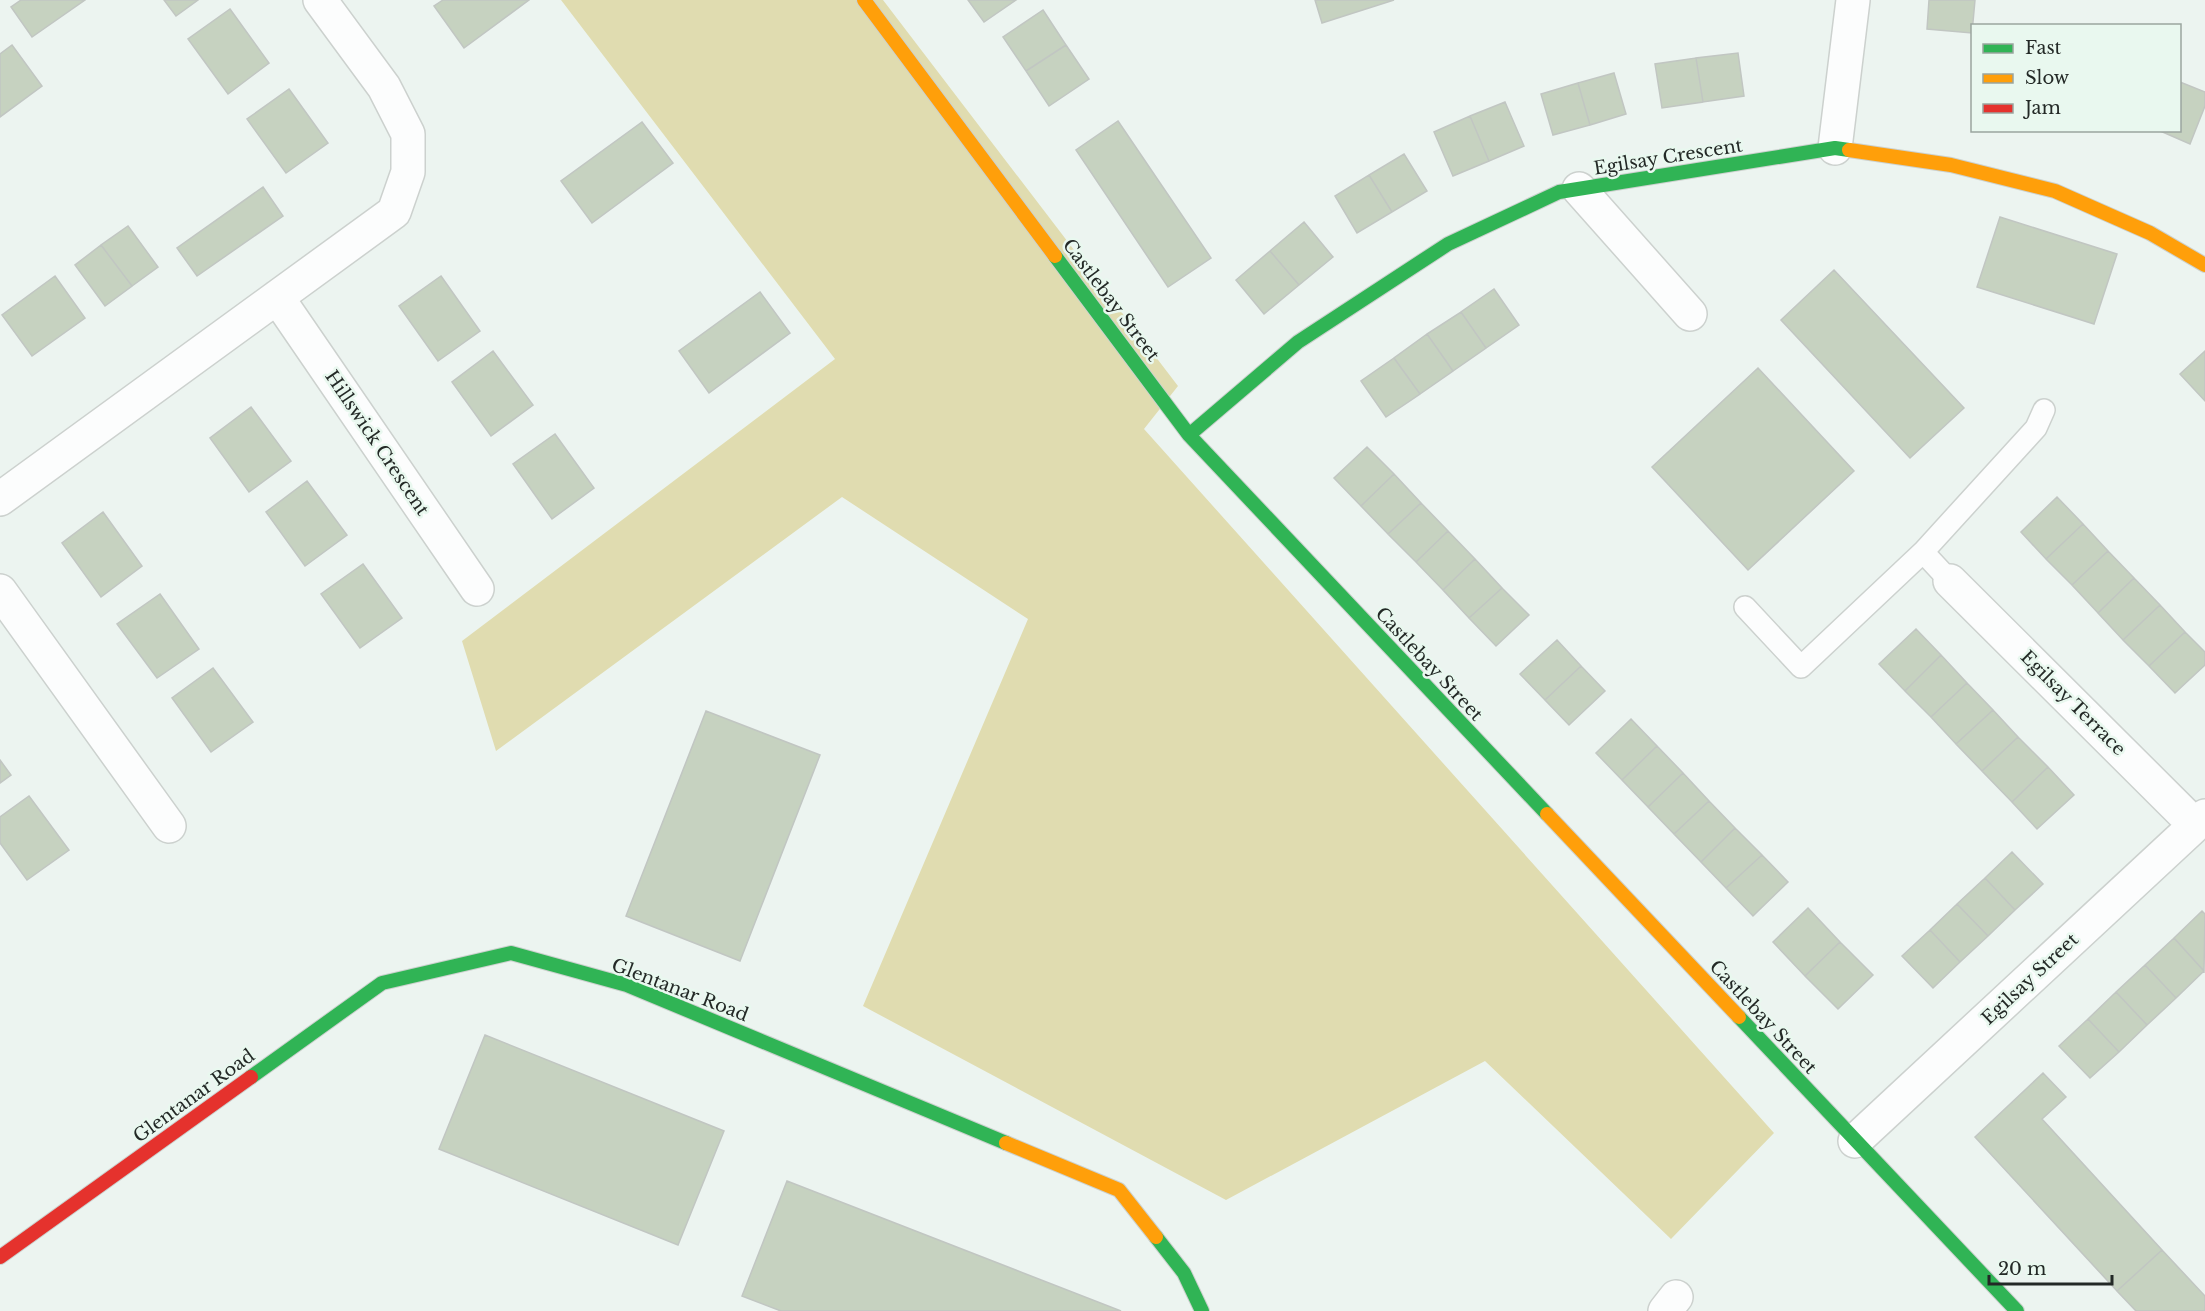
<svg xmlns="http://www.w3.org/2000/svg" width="2205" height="1311" font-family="'Libre Baskerville',serif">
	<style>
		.green { fill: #e0dcb0 }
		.building { fill: #c6d2c0; stroke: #c1c6c2; stroke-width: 1.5 }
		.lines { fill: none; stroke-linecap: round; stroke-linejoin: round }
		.lane-casing { stroke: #ccd1ce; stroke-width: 24 }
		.street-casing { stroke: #ccd1ce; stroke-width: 36 }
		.fast-casing { stroke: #ccd1ce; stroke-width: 16 }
		.slow-casing { stroke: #ccd1ce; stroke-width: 16 }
		.jam-casing { stroke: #ccd1ce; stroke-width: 16 }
		.lane { stroke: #fcfdfd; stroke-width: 21 }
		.street { stroke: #fcfdfd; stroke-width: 33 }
		.fast { stroke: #30b455; stroke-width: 14 }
		.slow { stroke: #ff9f0a; stroke-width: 14 }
		.jam { stroke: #e5322d; stroke-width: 14 }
		.labels { text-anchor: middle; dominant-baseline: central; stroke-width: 5; stroke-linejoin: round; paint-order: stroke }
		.street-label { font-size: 18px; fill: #232926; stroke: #e9f8ef }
	</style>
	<rect width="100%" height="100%" fill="#ecf4f0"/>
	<path class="green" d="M 561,0 L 883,0 L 1178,386 L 1144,429 L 1774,1133 L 1671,1239 L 1485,1061 L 1226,1200 L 863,1006 L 1028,619 L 842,497 L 496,751 L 462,641 L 835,359 Z"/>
	<path class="building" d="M 21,0 L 85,0 L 32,37 L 11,7 Z
		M 164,0 L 198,0 L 176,16 Z
		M 443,0 L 529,0 L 464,48 L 434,6 Z
		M 968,0 L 1016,0 L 984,22 Z
		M 1315,0 L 1394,0 L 1322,23 Z
		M 1929,0 L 1975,0 L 1972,33 L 1927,29 Z
		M 230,9 L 269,63 L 228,94 L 188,39 Z
		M 1043,10 L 1066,45 L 1026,71 L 1003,37 Z
		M 12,45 L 42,86 L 0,117 L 0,54 Z
		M 1066,45 L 1089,79 L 1049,106 L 1026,71 Z
		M 1738,53 L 1744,96 L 1703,102 L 1696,58 Z
		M 1696,58 L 1703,102 L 1662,108 L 1655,64 Z
		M 1614,73 L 1626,114 L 1590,125 L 1578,83 Z
		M 2180,82 L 2205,92 L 2205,106 L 2190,144 L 2158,130 L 2180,130 Z
		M 1578,83 L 1590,125 L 1553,135 L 1541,94 Z
		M 289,89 L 328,143 L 286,173 L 247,119 Z
		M 1505,102 L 1524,146 L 1489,161 L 1470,116 Z
		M 1470,116 L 1489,161 L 1453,176 L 1434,132 Z
		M 1118,121 L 1211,258 L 1168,287 L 1076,150 Z
		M 642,122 L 673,163 L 592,223 L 561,181 Z
		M 1404,154 L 1427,191 L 1392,212 L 1369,175 Z
		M 1369,175 L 1392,212 L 1357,233 L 1335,196 Z
		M 263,187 L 283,216 L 197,276 L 177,248 Z
		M 2000,217 L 2117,254 L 2094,324 L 1977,287 Z
		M 1304,222 L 1333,257 L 1299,285 L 1270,251 Z
		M 128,226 L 158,267 L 132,286 L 101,245 Z
		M 101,245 L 132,286 L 105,306 L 75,265 Z
		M 1270,251 L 1299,285 L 1264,314 L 1236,280 Z
		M 1834,270 L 1964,408 L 1910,458 L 1781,320 Z
		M 55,276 L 85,318 L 32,356 L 2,315 Z
		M 441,276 L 480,331 L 438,361 L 399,306 Z
		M 1494,289 L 1519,325 L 1486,348 L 1461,312 Z
		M 760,292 L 790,333 L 709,393 L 679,351 Z
		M 1461,312 L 1486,348 L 1453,371 L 1427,334 Z
		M 1427,334 L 1453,371 L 1420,394 L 1394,358 Z
		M 493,351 L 533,405 L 491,436 L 452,382 Z
		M 2205,351 L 2205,401 L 2180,374 Z
		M 1394,358 L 1420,394 L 1386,417 L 1361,381 Z
		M 1758,368 L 1854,471 L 1748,570 L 1652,467 Z
		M 251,407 L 291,461 L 249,492 L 210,438 Z
		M 555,434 L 594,488 L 552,519 L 513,464 Z
		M 1367,447 L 1394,474 L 1361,506 L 1334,478 Z
		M 1394,474 L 1421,503 L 1388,534 L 1361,506 Z
		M 307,481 L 347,535 L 305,566 L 266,512 Z
		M 2057,497 L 2083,524 L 2046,559 L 2021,532 Z
		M 1421,503 L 1448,531 L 1416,562 L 1388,534 Z
		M 103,512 L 142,566 L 101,597 L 62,543 Z
		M 2083,524 L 2108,551 L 2072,585 L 2046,559 Z
		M 1448,531 L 1475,559 L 1443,590 L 1416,562 Z
		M 2108,551 L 2134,578 L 2098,613 L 2072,585 Z
		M 1475,559 L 1502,588 L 1469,618 L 1443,590 Z
		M 363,564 L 402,618 L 360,648 L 321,594 Z
		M 2134,578 L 2160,605 L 2123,640 L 2098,613 Z
		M 1502,588 L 1529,615 L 1496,646 L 1469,618 Z
		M 160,594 L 199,649 L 157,678 L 117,624 Z
		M 2160,605 L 2185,632 L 2149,666 L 2123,640 Z
		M 1916,629 L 1941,655 L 1905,691 L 1879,664 Z
		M 2185,632 L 2205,652 L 2205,665 L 2175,693 L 2149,666 Z
		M 1557,640 L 1581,666 L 1545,700 L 1520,674 Z
		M 1941,655 L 1967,683 L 1931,717 L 1905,691 Z
		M 1581,666 L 1605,691 L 1569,725 L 1545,700 Z
		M 213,668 L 253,722 L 211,752 L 172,698 Z
		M 1967,683 L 1993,710 L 1956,744 L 1931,717 Z
		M 1993,710 L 2018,737 L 1982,771 L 1956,744 Z
		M 706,711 L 820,755 L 740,961 L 626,916 Z
		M 1631,719 L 1657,746 L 1622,780 L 1596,753 Z
		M 2018,737 L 2048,767 L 2012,802 L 1982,771 Z
		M 1657,746 L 1683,773 L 1648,807 L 1622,780 Z
		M 0,760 L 11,775 L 0,783 Z
		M 2048,767 L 2074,795 L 2037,829 L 2012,802 Z
		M 1683,773 L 1709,801 L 1674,834 L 1648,807 Z
		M 29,796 L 69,850 L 27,880 L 0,843 L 0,817 Z
		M 1709,801 L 1735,828 L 1701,862 L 1674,834 Z
		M 1735,828 L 1762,855 L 1726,888 L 1701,862 Z
		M 2012,852 L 2043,884 L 2015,910 L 1985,878 Z
		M 1762,855 L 1788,882 L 1753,916 L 1726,888 Z
		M 1985,878 L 2015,910 L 1988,936 L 1957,904 Z
		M 1957,904 L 1988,936 L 1960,962 L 1930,930 Z
		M 1808,908 L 1840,942 L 1805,976 L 1773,942 Z
		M 2202,911 L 2205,914 L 2204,971 L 2174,938 Z
		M 1930,930 L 1960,962 L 1933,988 L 1902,956 Z
		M 2174,938 L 2204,971 L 2176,998 L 2145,965 Z
		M 1840,942 L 1873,975 L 1838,1009 L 1805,976 Z
		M 2145,965 L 2176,998 L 2147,1025 L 2116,992 Z
		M 2116,992 L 2147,1025 L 2119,1052 L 2088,1019 Z
		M 2088,1019 L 2119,1052 L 2090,1078 L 2059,1046 Z
		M 485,1035 L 724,1131 L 678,1245 L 439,1149 Z
		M 2043,1073 L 2066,1097 L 2042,1119 L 2162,1250 L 2117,1291 L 1975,1137 Z
		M 787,1181 L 1121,1311 L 781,1311 L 742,1296 Z
		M 2162,1250 L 2205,1296 L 2205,1311 L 2136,1311 L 2117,1291 Z"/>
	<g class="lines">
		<g class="lane-casing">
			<path id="lane" d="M 1923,552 L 2036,428 L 2044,410
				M 1745,607 L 1801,667 L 1923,552 L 1950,581"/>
		</g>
		<g class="street-casing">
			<path id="street" d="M 1835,148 L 1853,0
				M 1579,189 L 1690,314
				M 277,297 L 477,589
				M 0,499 L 394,212 L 408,172 L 408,134 L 384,87 L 320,0
				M 1950,581 L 2195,825
				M 0,591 L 169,826
				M 1855,1141 L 2205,816
				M 1665,1311 L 1676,1297"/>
		</g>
		<g class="fast-casing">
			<path id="fast" d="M 1055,256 L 1189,435 L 1547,814
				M 1189,435 L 1298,342 L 1448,244 L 1559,192 L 1835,148 L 1849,150
				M 1739,1017 L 2017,1311
				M 251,1077 L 382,983 L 511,953 L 627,985 L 1006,1143
				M 1156,1237 L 1184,1273 L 1202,1311"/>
		</g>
		<g class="slow-casing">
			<path id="slow" d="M 864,0 L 1055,256
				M 1849,150 L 1951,165 L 2055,191 L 2150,233 L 2205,265
				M 1547,814 L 1739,1017
				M 1006,1143 L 1119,1190 L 1156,1237"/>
		</g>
		<g class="jam-casing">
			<path id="jam" d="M 0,1257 L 251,1077"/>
		</g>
		<use href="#lane" class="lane"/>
		<use href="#street" class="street"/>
		<use href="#fast" class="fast"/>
		<use href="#slow" class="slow"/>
		<use href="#jam" class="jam"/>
	</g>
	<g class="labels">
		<g class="street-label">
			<text transform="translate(1668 157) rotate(-9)">Egilsay Crescent</text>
			<text transform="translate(1111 300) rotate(53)">Castlebay Street</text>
			<text transform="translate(377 443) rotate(56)">Hillswick Crescent</text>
			<text transform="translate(1429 664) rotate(47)">Castlebay Street</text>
			<text transform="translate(2073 703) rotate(45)">Egilsay Terrace</text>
			<text transform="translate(2030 979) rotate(-43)">Egilsay Street</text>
			<text transform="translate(680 990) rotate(21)">Glentanar Road</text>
			<text transform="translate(1763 1017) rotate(47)">Castlebay Street</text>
			<text transform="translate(194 1096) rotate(-36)">Glentanar Road</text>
		</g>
	</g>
	<rect x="1971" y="24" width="210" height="108" fill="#e9f8ef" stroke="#9aa59f" stroke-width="1.5"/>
	<rect x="1983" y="44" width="30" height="9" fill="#30b455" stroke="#9aa59f" stroke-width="1.5"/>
	<text x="2025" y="54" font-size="18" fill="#232926">Fast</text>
	<rect x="1983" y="74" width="30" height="9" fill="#ff9f0a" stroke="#9aa59f" stroke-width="1.5"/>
	<text x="2025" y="84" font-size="18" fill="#232926">Slow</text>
	<rect x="1983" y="104" width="30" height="9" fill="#e5322d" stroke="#9aa59f" stroke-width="1.5"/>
	<text x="2025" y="114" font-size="18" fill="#232926">Jam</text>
	<path d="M1989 1275v9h123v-9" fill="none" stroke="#232926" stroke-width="3"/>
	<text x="1998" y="1275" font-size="18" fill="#232926" stroke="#e9f8ef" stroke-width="4.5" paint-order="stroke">20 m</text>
</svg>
